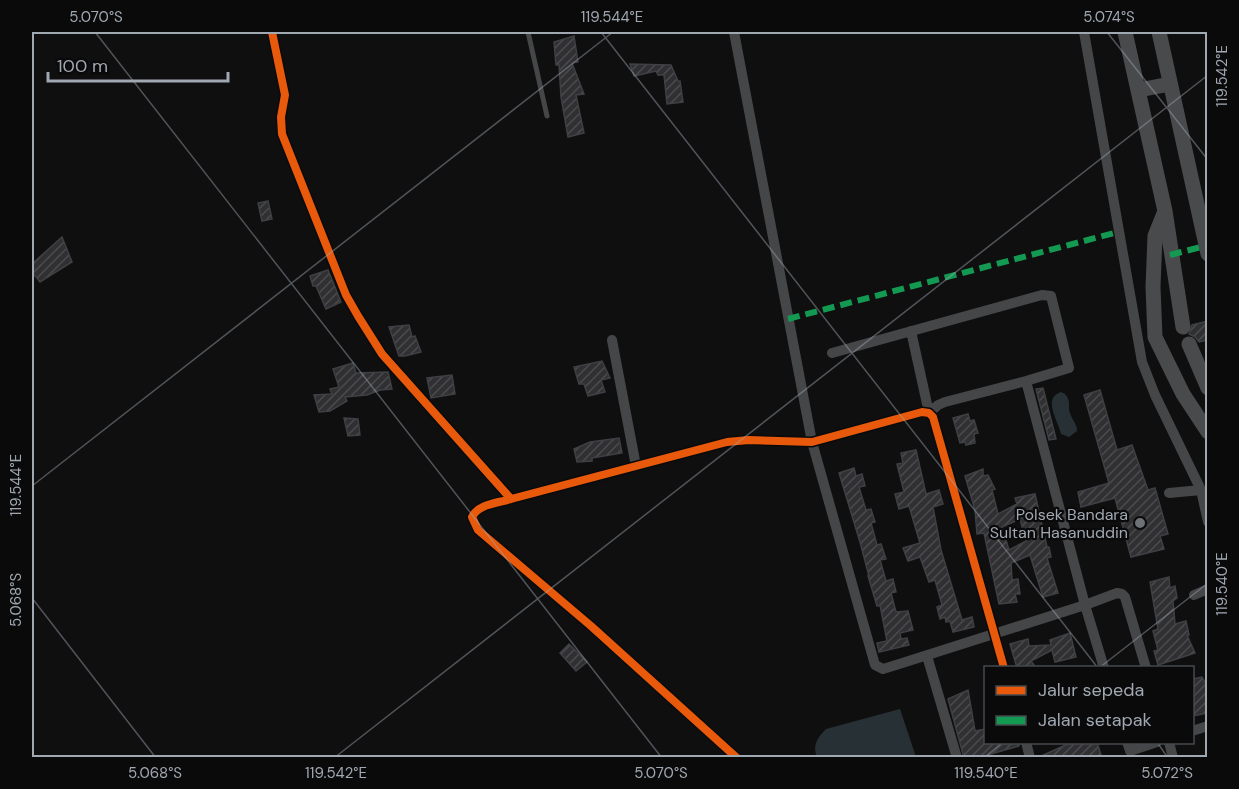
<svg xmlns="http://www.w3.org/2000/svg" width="1239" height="789" font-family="'DM Sans',sans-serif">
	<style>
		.water { fill: #273135 }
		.building { fill: url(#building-hatch); stroke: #3e4044; stroke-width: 1.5; fill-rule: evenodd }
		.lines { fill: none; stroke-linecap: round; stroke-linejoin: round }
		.service { stroke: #444648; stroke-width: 5 }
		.minor { stroke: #444648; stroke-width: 10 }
		.secondary { stroke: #484a4c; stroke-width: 15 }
		.quiet { stroke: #139951; stroke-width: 6; stroke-dasharray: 12 6; stroke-linecap: butt }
		.cycleway-casing { stroke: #0a0a0b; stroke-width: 11 }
		.cycleway { stroke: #e8590c; stroke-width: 8 }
		.ticks { fill: none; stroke: #a0a8b1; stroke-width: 1.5; stroke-opacity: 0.45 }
		.poi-dot { fill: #6d7279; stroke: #0a0a0b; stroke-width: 2 }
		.labels { text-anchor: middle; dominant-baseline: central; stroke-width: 4.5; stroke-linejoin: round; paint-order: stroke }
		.poi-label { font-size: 16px; fill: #a0a8b1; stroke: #0a0a0b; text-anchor: end }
		.neatline { fill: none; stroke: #a0a8b1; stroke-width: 2 }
		.ticks-label { font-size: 15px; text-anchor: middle; fill: #a0a8b1 }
	</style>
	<defs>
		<pattern id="building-hatch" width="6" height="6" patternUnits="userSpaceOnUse" patternTransform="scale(1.5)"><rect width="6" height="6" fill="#303032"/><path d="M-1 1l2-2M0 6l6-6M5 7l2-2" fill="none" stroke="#4b4b4d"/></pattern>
	</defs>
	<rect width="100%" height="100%" fill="#0f0f10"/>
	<path class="water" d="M 1061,392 C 1065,394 1066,394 1068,399 C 1070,403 1068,408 1070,413 C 1072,420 1077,424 1077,431 L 1069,437 L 1061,434 C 1058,421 1042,398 1061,392 Z
		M 900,709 L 916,757 L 817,757 C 812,745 818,737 826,729 Z"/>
	<path class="building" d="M 574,36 L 578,62 L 572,63 L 584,94 L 576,95 L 584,133 L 568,137 L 561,97 L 559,65 L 556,65 L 554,42 Z
		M 630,64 L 671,65 L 678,81 L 680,81 L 683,102 L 667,104 L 664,75 L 658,75 L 656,71 L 634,76 Z
		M 268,201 L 272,219 L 262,221 L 258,203 Z
		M 62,237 L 72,262 L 40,282 L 32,272 L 32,264 Z
		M 328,270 L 341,302 L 326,309 L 316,286 L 313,286 L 310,276 Z
		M 1208,321 L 1208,340 L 1199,342 L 1195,337 L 1189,334 L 1192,325 Z
		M 409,325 L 412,337 L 415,336 L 421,352 L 405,356 L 399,356 L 389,327 Z
		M 602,361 L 610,378 L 601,380 L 605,392 L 588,396 L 584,384 L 579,384 L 574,367 Z
		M 353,363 L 356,373 L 388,372 L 392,389 L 380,390 L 367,395 L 345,397 L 347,401 L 330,411 L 319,412 L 314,395 L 332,394 L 330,389 L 339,387 L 333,369 Z
		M 452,375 L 455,394 L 431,398 L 427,378 Z
		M 1043,388 L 1056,439 L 1049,440 L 1036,389 Z
		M 1100,390 L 1117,450 L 1132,445 L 1148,490 L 1155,488 L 1168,534 L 1160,536 L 1164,549 L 1131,557 L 1115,498 L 1081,507 L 1078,492 L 1109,483 L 1084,395 Z
		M 968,414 L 970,421 L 974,420 L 978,433 L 974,434 L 975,443 L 966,445 L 965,442 L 960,443 L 953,418 Z
		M 344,418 L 358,419 L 360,435 L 348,436 Z
		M 619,438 L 622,453 L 592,458 L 592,461 L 577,462 L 574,449 L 590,442 Z
		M 916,450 L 926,494 L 939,490 L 943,504 L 933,507 L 941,550 L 962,620 L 972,617 L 974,627 L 953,632 L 950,621 L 946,622 L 945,617 L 940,619 L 937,607 L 942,605 L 935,580 L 929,582 L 920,557 L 908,561 L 903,548 L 920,543 L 909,506 L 899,509 L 895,494 L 904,492 L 897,464 L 903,463 L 901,453 Z
		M 854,468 L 856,476 L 862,474 L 865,486 L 859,487 L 866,510 L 871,509 L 875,522 L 871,523 L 877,545 L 881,544 L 886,559 L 880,560 L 886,581 L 893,579 L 896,592 L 891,593 L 896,612 L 908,611 L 913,630 L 900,633 L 901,639 L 907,638 L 909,645 L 879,652 L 877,643 L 887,641 L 880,605 L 877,606 L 868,576 L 869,576 L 860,542 L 839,473 Z
		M 983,469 L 983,476 L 988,475 L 995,489 L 992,490 L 998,514 L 1017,504 L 1015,498 L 1035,494 L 1047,547 L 1049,547 L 1051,557 L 1047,558 L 1058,593 L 1043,597 L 1030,555 L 1011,563 L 1012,580 L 1018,579 L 1020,594 L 1015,594 L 1017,602 L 999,604 L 984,533 L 977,534 L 975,510 L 965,476 ZM 1020,519 L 1026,541 L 1009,550 L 1002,527 Z
		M 1169,577 L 1170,588 L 1175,586 L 1177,598 L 1173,601 L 1175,624 L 1186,621 L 1189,635 L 1187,635 L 1195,653 L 1158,665 L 1154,651 L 1158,650 L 1153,631 L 1158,629 L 1150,582 Z
		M 1070,633 L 1076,657 L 1055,662 L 1052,650 L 1031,661 L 1036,668 L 1017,668 L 1010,644 L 1028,639 L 1029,646 L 1051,645 L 1050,640 Z
		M 569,644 L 587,662 L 576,671 L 560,653 Z
		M 1202,677 L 1208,688 L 1208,713 L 1192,716 L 1192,679 Z
		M 968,690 L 975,731 L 986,729 L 986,742 L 1019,742 L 1019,746 L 977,758 L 964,758 L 948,699 Z
		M 1072,742 L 1097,742 L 1102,758 L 1037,758 Z"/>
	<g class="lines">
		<path class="service" d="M 528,32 L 547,116"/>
		<path class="minor" d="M 272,32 L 285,95 L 281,117 L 282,134 L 346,295 L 358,316 L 382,354 L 511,499
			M 734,32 L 812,442 L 875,665 L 883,669 L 896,665 L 1085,605 L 1104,668
			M 1084,32 L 1142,362 L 1155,395 L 1201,490 L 1208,522
			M 911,331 L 929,413 L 938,405 L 945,402 L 1026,381
			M 612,340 L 636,466
			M 832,353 L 1042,295 L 1051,296 L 1069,368 L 1026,381 L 1085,605 L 1117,593 L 1122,594 L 1125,597 L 1146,668
			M 1169,493 L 1201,490
			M 1194,595 L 1208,589
			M 927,656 L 957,758
			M 1192,731 L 1208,726
			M 1026,742 L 1030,758
			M 1127,742 L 1130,751 L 1157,742
			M 1169,742 L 1173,758
			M 737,758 L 591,626 L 478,530 L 472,517 C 478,504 498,503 511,499 L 727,442 L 749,440 L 812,442 L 922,412 L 929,413 L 933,417 L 1004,668"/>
		<path class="secondary" d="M 1125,32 L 1165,211 L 1183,327
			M 1159,32 L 1208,254
			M 1139,90 L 1170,84
			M 1165,211 L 1155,236 L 1153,287 L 1155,337 L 1183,394 L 1208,432
			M 1189,344 L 1208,388"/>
		<path class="quiet" d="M 1170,255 L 1205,246
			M 788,319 L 1118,232"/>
		<g class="cycleway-casing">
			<path id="cycleway" d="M 272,32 L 285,95 L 281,117 L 282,134 L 346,295 L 358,316 L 382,354 L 511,499
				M 737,758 L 591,626 L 478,530 L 472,517 C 478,504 498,503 511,499 L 727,442 L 749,440 L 812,442 L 922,412 L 929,413 L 933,417 L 1004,668"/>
		</g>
		<use href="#cycleway" class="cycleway"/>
	</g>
	<path class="ticks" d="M 95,32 L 662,758M 601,32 L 1098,668M 1107,32 L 1208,160M 32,486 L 613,32M 32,598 L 156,758M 1099,668 L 1208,583M 1157,742 L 1168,758M 334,758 L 1208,75M 984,758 L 1003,742"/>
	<circle class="poi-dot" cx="1140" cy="523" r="6"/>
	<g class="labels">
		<g class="poi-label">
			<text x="1128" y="514">Polsek Bandara<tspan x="1128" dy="18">Sultan Hasanuddin</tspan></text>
		</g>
	</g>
	<rect width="1239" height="789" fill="none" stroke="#0a0a0b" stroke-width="66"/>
	<rect x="984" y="666" width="210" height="78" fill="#0a0a0b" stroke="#46494d" stroke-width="1.5"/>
	<rect x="996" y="686" width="30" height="9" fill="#e8590c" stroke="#46494d" stroke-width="1.5"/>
	<text x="1038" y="696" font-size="18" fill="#a0a8b1">Jalur sepeda</text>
	<rect x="996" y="716" width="30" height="9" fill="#139951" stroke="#46494d" stroke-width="1.5"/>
	<text x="1038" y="726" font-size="18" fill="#a0a8b1">Jalan setapak</text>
	<path d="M48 72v9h180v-9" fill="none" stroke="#a0a8b1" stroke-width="3"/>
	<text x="57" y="72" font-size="18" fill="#a0a8b1" stroke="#0a0a0b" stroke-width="4.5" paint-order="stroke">100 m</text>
	<rect x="33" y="33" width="1173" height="723" class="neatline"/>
	<g class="ticks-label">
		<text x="96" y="22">5.070°S</text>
		<text x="612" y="22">119.544°E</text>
		<text x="1109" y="22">5.074°S</text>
		<text transform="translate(1222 76) rotate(-90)" y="5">119.542°E</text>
		<text transform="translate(16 485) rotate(-90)" y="5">119.544°E</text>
		<text transform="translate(1222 584) rotate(-90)" y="5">119.540°E</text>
		<text transform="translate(16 600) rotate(-90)" y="5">5.068°S</text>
		<text x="155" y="778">5.068°S</text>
		<text x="336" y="778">119.542°E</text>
		<text x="661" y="778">5.070°S</text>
		<text x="986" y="778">119.540°E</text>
		<text x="1167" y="778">5.072°S</text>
	</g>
</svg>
